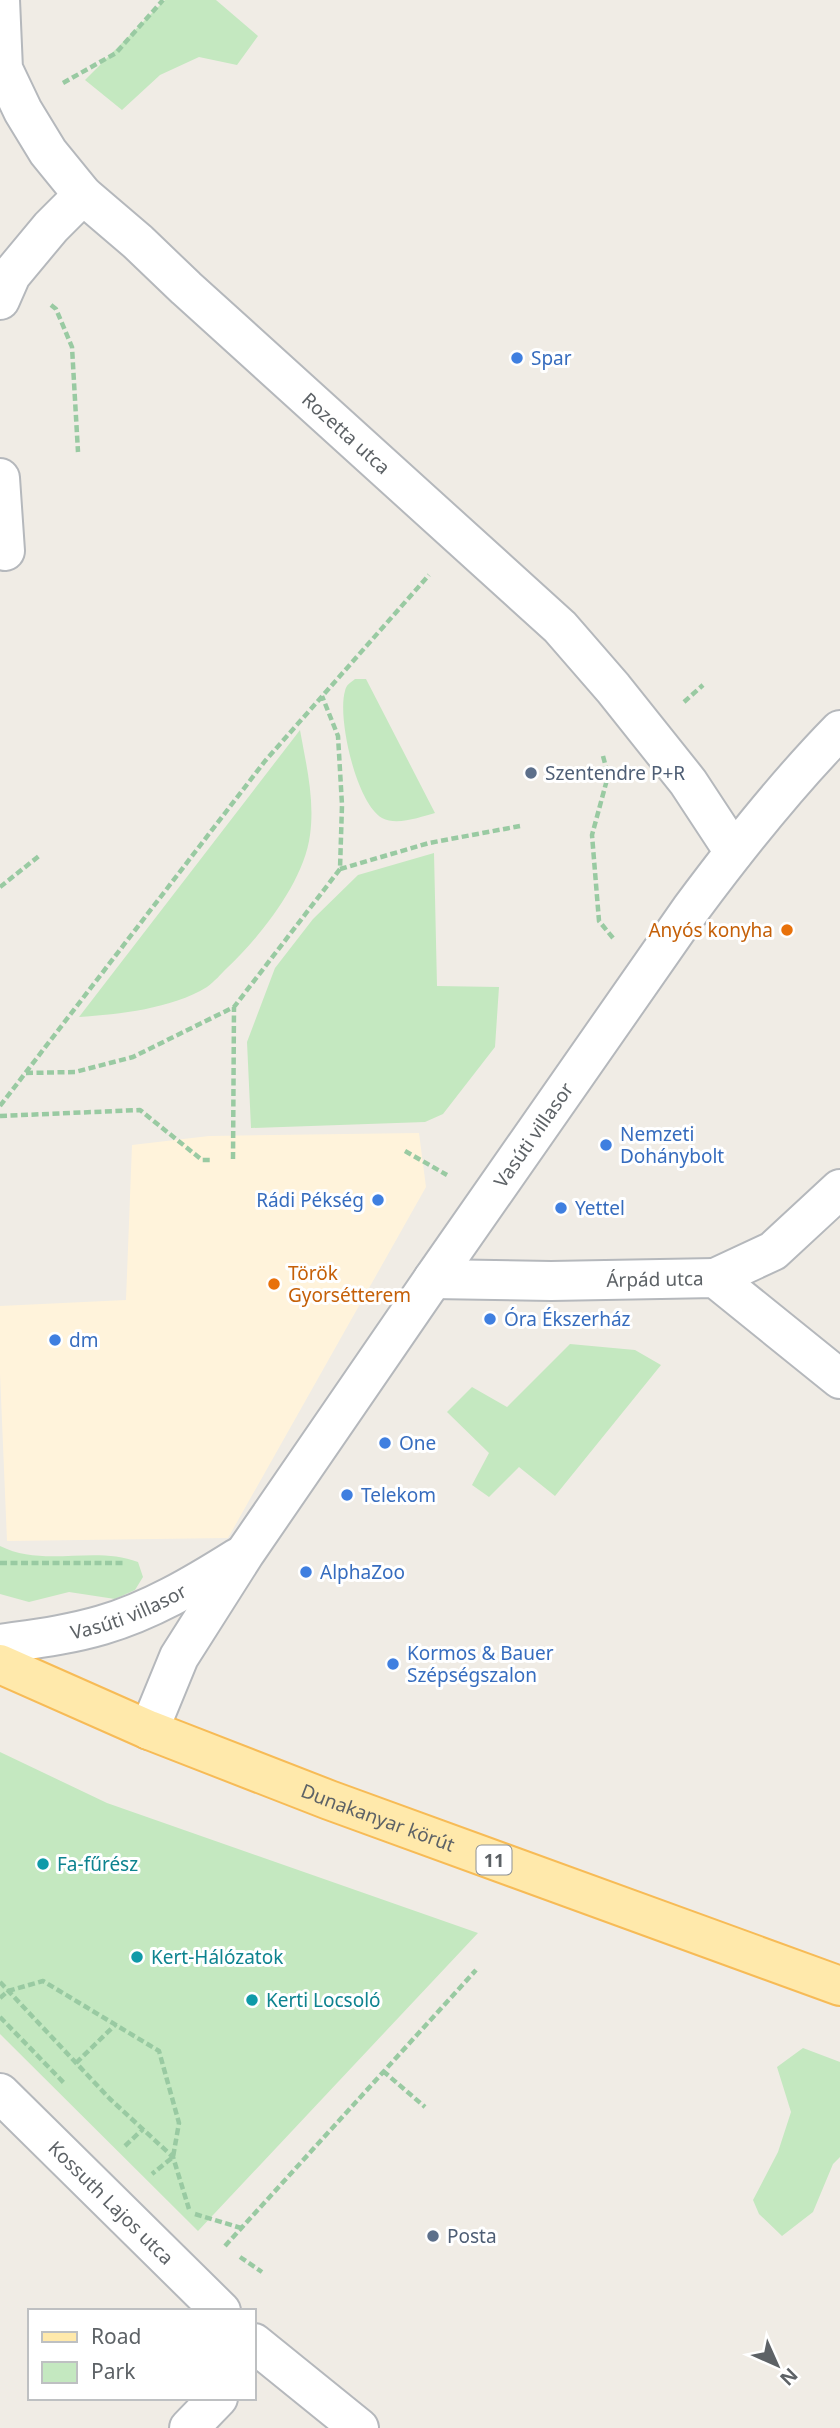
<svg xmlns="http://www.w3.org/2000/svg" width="840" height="2428" font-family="'Noto Sans',sans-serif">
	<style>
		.commercial { fill: #fff3db }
		.green { fill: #c4e8c0 }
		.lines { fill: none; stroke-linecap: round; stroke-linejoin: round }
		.minor-casing { stroke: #b5b8bc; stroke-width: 42 }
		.major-casing { stroke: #f7bb56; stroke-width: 42 }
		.path { stroke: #99caa2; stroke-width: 4.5; stroke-dasharray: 7 3.5; stroke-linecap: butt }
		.minor { stroke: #fff; stroke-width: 38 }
		.major { stroke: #ffe9ab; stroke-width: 38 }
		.shop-dot { fill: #3f7fe0; stroke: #fff; stroke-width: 2.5 }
		.service-dot { fill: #5c6f8a; stroke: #fff; stroke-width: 2.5 }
		.food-dot { fill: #e8710a; stroke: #fff; stroke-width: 2.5 }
		.culture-dot { fill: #0f9aa8; stroke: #fff; stroke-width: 2.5 }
		.labels { text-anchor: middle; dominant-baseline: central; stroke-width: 6; stroke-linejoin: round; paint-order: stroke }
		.shield { fill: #fff; stroke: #8e9194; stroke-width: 2 }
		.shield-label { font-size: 18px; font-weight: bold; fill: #5d6266 }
		.shop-label { font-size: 19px; fill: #366cbe; stroke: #fff; text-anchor: start }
		.street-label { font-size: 19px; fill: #5d6266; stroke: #fff }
		.service-label { font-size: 19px; fill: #4e5e75; stroke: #fff; text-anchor: start }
		.food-label { font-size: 19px; fill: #c56008; stroke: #fff; text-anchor: end }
		.culture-label { font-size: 19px; fill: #0d838f; stroke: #fff; text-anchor: start }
	</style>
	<rect width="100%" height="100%" fill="#f0ece5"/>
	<path class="commercial" d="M 419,1133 L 426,1187 L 228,1538 L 7,1541 L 0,1373 L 0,1306 L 126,1300 L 132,1145 L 209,1136 Z"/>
	<path class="green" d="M 165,0 L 216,0 L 258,36 L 237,65 L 199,57 L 160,75 L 122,110 L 85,80 Z
		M 355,679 L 366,679 L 435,813 C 420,817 397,826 382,818 C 356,803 337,717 345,691 C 346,685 350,683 355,679 Z
		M 300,730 C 306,764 315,799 310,835 C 304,882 260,937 227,968 C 221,974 214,982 207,987 C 171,1009 120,1014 79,1017 Z
		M 434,853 L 437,986 L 499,987 L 495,1047 L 443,1114 L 425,1122 L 251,1128 L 247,1042 L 275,968 L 313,919 L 358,875 Z
		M 570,1344 L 635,1350 L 661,1365 L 555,1496 L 519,1467 L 489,1497 L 472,1485 L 489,1453 L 447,1412 L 472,1387 L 507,1407 Z
		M 0,1546 C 44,1568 94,1545 138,1562 L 143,1577 L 135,1590 L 115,1599 L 69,1592 L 29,1602 L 0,1594 Z
		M 0,1752 L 107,1803 L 478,1933 L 198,2231 L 0,2034 Z
		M 803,2048 L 840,2062 L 840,2157 L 833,2164 L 813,2212 L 782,2236 L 759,2214 L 753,2200 L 778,2152 L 791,2112 L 777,2067 Z"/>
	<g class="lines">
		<g class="minor-casing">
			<g id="minor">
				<path id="s1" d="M 0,0 L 3,69 L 23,111 L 48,152 L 83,195 L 138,242 L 186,288 L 560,627 L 613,688 L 688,782 L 734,852"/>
				<path d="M 0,300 L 11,275 L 51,227 L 83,195"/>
				<path d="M 0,478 L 5,551"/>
				<path d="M 715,1278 L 773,1251 L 840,1189"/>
				<path id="s2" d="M 433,1279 L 551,1281 L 715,1278 L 840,1379"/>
				<path id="s3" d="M 0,1644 C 34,1639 68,1635 102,1625 C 150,1611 194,1585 237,1558"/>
				<path id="s4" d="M 149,1730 L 179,1657 L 245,1553 L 433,1279 L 691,909 C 737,847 785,786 840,730"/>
				<path id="s5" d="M 0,2093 L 221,2311"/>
				<path d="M 254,2343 L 359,2428"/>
				<path d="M 189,2428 L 218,2398"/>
			</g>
		</g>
		<g class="major-casing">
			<g id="major">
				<path id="s6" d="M 0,1664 L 149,1730 L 329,1800 L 840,1986"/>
			</g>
		</g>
		<path class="path" d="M 63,83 L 116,53 L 163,0
			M 51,305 L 56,309 L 72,347 L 78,452
			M 684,702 L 703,685
			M 603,756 L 608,775
			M 340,869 L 429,843 L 520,826
			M 0,887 L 39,856
			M 613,938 L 599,921 L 592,835 L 608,776 L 615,768
			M 26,1073 L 75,1072 L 133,1057 L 234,1007 L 340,869 L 342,805 L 338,736 L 322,696
			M 0,1106 L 265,761 L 429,575
			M 0,1116 L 140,1110 L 202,1160 L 212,1160
			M 405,1151 L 447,1175
			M 233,1159 L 234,1007
			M 0,1563 L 126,1563
			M 0,1982 L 110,2099 L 173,2157 L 189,2209
			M 0,1998 L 8,1991 L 43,1981 L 159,2051 L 179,2123 L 173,2157 L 152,2174
			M 0,2017 L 65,2084
			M 76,2063 L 116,2024
			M 383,2071 L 425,2107
			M 125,2146 L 143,2129
			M 195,2214 L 241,2228
			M 225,2246 L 476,1970
			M 240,2257 L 262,2272"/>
		<use href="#minor" class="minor"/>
		<use href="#major" class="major"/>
	</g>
	<g class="shop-dot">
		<circle cx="517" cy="358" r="7"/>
		<circle cx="606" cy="1145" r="7"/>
		<circle cx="378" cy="1200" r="7"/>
		<circle cx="561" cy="1208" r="7"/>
		<circle cx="490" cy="1319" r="7"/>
		<circle cx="55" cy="1340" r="7"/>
		<circle cx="385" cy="1443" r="7"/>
		<circle cx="347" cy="1495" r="7"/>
		<circle cx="306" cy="1572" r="7"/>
		<circle cx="393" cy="1664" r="7"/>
	</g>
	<g class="service-dot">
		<circle cx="531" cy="773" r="7"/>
		<circle cx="433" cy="2236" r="7"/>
	</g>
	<g class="food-dot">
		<circle cx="787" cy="930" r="7"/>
		<circle cx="274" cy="1284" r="7"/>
	</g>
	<g class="culture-dot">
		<circle cx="43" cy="1864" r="7"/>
		<circle cx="137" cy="1957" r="7"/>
		<circle cx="252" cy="2000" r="7"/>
	</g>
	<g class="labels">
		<rect class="shield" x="476.5" y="1845.5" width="35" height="29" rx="5"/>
		<g class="shield-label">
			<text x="494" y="1860">11</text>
		</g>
		<g class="shop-label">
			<text x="531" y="358">Spar</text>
			<text x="620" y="1134">Nemzeti<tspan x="620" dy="22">Dohánybolt</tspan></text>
			<text x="364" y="1200" text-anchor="end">Rádi Pékség</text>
			<text x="575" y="1208">Yettel</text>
			<text x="504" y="1319">Óra Ékszerház</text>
			<text x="69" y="1340">dm</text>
			<text x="399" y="1443">One</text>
			<text x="361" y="1495">Telekom</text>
			<text x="320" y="1572">AlphaZoo</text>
			<text x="407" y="1653">Kormos &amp; Bauer<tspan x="407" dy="22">Szépségszalon</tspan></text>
		</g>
		<g class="street-label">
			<text stroke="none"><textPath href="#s1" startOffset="574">Rozetta utca</textPath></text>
			<text stroke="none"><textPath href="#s4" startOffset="710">Vasúti villasor</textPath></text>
			<text stroke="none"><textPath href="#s2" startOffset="222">Árpád utca</textPath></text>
			<text stroke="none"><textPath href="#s3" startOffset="133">Vasúti villasor</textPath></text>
			<text stroke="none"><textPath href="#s6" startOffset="408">Dunakanyar körút</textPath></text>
			<text stroke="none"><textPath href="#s5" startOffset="156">Kossuth Lajos utca</textPath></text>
		</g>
		<g class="service-label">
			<text x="545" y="773">Szentendre P+R</text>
			<text x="447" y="2236">Posta</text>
		</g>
		<g class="food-label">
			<text x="773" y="930">Anyós konyha</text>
			<text x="288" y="1273" text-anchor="start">Török<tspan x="288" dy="22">Gyorsétterem</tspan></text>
		</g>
		<g class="culture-label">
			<text x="57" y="1864">Fa-fűrész</text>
			<text x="151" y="1957">Kert-Hálózatok</text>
			<text x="266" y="2000">Kerti Locsoló</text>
		</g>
	</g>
	<rect x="28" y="2309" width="228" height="91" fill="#ffffff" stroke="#bec0c2" stroke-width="2"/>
	<rect x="42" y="2332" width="35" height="10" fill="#ffe9ab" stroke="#bec0c2" stroke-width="2"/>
	<text x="91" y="2344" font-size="21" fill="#5d6266">Road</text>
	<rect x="42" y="2362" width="35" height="21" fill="#c4e8c0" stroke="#bec0c2" stroke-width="2"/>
	<text x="91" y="2379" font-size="21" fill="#5d6266">Park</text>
	<g transform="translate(777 2365) rotate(135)" stroke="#ffffff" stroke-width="5" paint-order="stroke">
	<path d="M0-5L12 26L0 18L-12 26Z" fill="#5d6266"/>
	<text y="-10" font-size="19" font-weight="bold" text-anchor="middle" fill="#5d6266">N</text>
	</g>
</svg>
